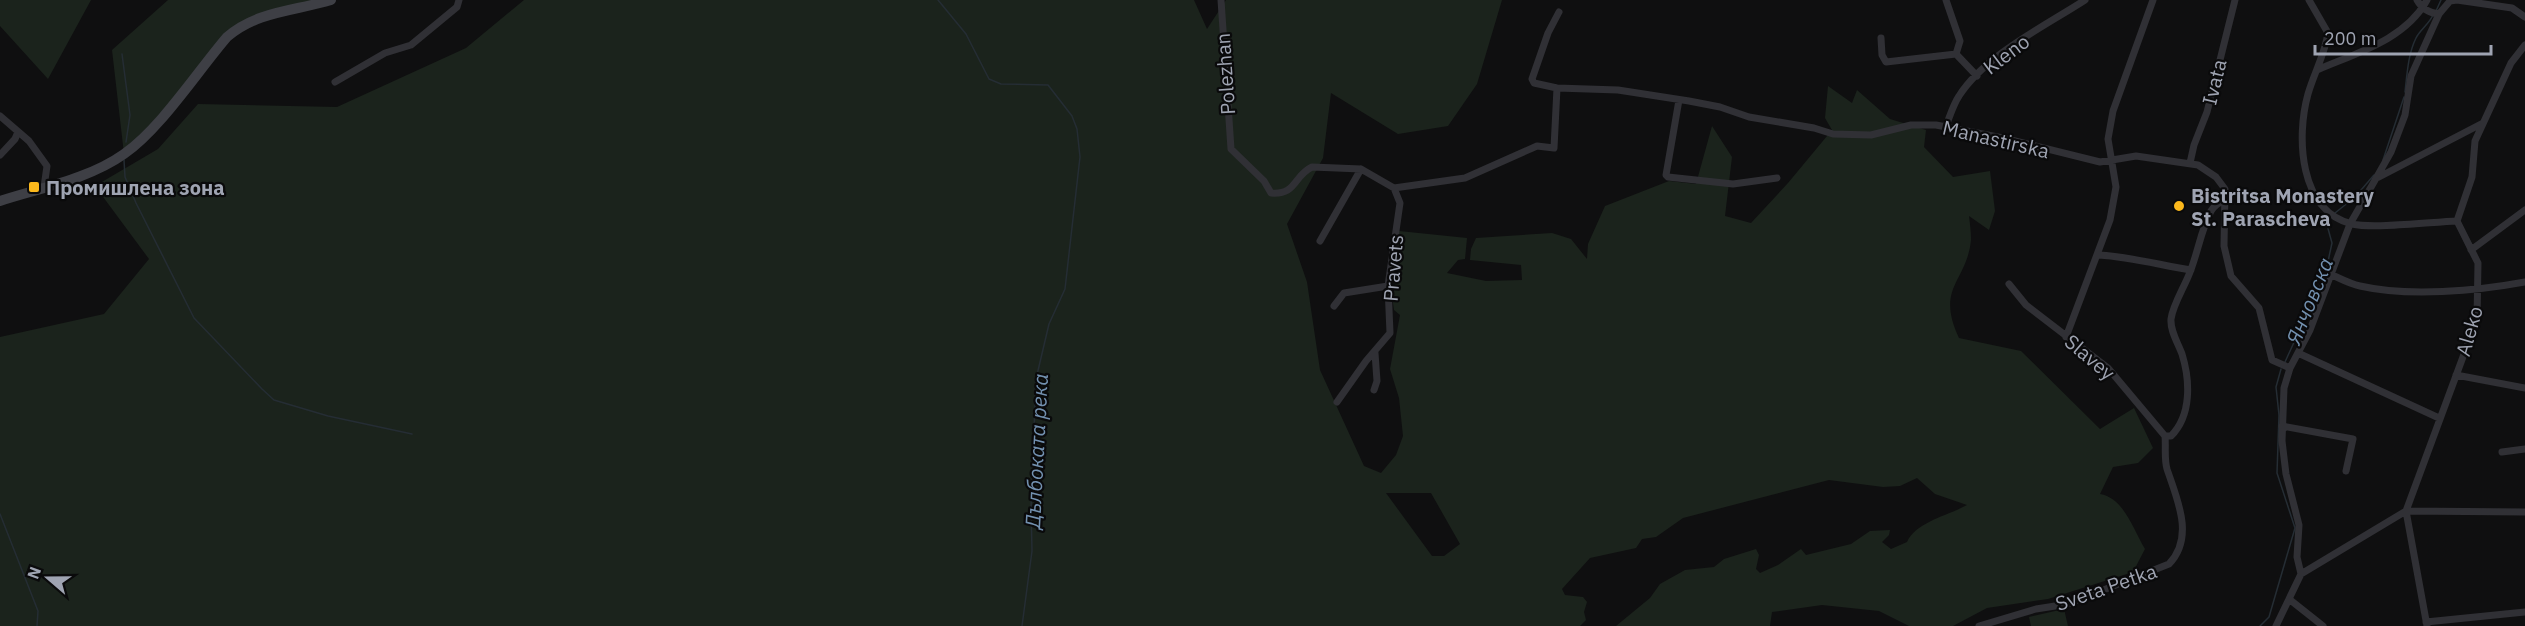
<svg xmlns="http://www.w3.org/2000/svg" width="2525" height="626" font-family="'IBM Plex Sans',sans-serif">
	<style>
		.green { fill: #1b231c; fill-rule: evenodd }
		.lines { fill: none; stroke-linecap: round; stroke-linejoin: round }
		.stream { stroke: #252d34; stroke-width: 1.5 }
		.street { stroke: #303035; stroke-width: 7 }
		.secondary { stroke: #3e3f45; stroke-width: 10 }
		.poi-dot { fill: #fbb81c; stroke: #0a0a0b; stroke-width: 2 }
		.labels { text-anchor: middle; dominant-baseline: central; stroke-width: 4.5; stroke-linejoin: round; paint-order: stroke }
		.street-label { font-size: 20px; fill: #9fa4b2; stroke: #0a0a0b }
		.poi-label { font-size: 20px; font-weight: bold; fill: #9fa4b2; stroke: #0a0a0b; text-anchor: start }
		.water-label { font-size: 21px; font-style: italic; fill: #7391b0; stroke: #0a0a0b }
	</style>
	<rect width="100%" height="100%" fill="#0f0f10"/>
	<path class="green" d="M 0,0 L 91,0 L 48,79 L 0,26 Z
		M 168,0 L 331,0 L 241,24 L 124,154 L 112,50 Z
		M 524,0 L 1194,0 L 1207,29 L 1226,0 L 1502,0 L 1477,84 L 1448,126 L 1398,134 L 1331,93 L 1323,158 L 1287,224 L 1307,282 L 1320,370 L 1364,466 L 1381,473 L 1396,455 L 1403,436 L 1399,398 L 1390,369 L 1400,315 L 1394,310 L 1393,303 L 1399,231 L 1467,238 L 1465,259 L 1458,260 L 1447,273 L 1486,281 L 1522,280 L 1521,265 L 1470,260 L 1471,249 L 1476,238 L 1552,233 L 1571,239 L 1587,259 L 1588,244 L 1605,206 L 1669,181 L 1696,184 L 1712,126 L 1732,157 L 1725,216 L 1751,223 L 1788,183 L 1832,130 L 1825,118 L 1828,86 L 1852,103 L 1857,90 L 1890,119 L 1926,130 L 1924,147 L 1953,177 L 1990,171 L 1995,211 L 1989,230 L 1969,216 C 1970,224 1971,232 1971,240 C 1967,282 1935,287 1959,338 L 2021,351 L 2100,429 L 2134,408 L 2153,448 L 2138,463 L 2113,467 L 2100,494 C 2124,498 2133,529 2145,549 L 2133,572 L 2048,599 L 1987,608 L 1953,626 L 1909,626 L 1879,611 L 1822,605 L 1772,612 L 1770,626 L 1616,626 L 1650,598 L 1660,584 L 1685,570 L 1714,567 L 1724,559 L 1756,549 L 1759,555 L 1756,569 L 1760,573 L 1778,565 L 1801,549 L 1806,555 L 1851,544 L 1870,531 L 1890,530 L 1889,535 L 1882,542 L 1891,549 L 1907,542 C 1916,522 1947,516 1967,505 L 1935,494 L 1917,478 L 1900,486 L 1883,487 L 1829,480 L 1683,518 L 1656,537 L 1642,539 L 1636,548 L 1590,558 L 1562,589 L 1565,595 L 1583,597 L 1587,602 L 1584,612 L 1586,620 L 1580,626 L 0,626 L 0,337 L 104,314 L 149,259 L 95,186 L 158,149 L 198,104 L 337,107 L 466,48 ZM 1386,493 L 1431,493 L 1460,544 L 1444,556 L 1432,556 Z
		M 2064,609 L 2068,626 L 2031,626 L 2029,617 Z"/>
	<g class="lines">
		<path class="stream" d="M 938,0 L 966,34 L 989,79 L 1001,84 L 1048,85 L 1072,116 L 1077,129 L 1080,157 L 1065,289 L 1049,324 L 1036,379 L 1031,508 L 1032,551 L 1022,626
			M 2436,11 L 2441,0
			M 122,54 L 130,115 L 126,142
			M 2405,92 C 2407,75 2408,54 2416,38 C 2420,30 2429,24 2433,15
			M 124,160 L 125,177 L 136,203 L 194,318 L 262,389 L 274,400 L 328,416 L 412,434
			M 2383,160 L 2404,97
			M 2335,213 L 2355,197 L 2374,175
			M 2285,362 L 2325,275 L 2332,243 L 2327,225 L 2331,216
			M 0,514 L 38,611 L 37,626
			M 2260,626 L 2269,617 L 2295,528 L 2277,473 L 2279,415 L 2276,387 L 2281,369"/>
		<path class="street" d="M 1221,0 L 1231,149 L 1264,181 L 1271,193 C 1297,195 1293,176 1312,167 L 1361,169 L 1394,188 L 1465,178 L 1537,146 L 1554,148 L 1557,88
			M 1946,0 L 1960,41 L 1956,54
			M 2309,0 L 2328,33 C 2325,54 2314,73 2308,94 C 2296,137 2299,211 2352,224 C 2374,229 2431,222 2457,221
			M 2417,0 C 2422,9 2429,13 2439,14 L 2450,1 L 2457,0 L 2512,8 L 2525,17
			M 1559,12 L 1548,33 L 1532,79 L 1534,83 L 1557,88 L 1618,90 L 1689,101 L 1720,107 L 1749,117 L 1814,128 L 1833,134 L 1871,135 L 1911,125 L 1936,125 L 2003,138 L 2100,162 L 2136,156 L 2198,165 L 2216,177 L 2225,189 L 2224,246 L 2231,276 L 2259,308 L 2272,360 L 2290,368
			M 1881,38 L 1882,55 L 1886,62 L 1956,54
			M 1956,54 L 1977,76
			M 2317,70 C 2356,53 2405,40 2427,0
			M 335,82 L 385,53 L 411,45 L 457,7 L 459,0
			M 1679,100 L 1666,175 L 1668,177 L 1733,184 L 1777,178
			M 0,116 L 29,141 L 47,166 L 44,187
			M 1946,126 C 1950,116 1953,105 1959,96 C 1985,55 2045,26 2085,0
			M 0,155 L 15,139 L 18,132
			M 2190,163 L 2194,145 L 2207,112 L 2235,0
			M 2379,177 L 2483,123
			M 1320,241 L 1361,169
			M 2471,250 L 2525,210
			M 2099,255 C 2131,257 2160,265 2191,270
			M 2330,274 C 2339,278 2350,284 2360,286 C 2408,297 2477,291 2525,282
			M 2009,284 L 2026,305 L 2108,368 L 2165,436
			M 1334,306 L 1344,293 L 1388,286
			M 2066,337 L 2110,220 L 2116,187 L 2108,139 L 2113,111 L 2153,0
			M 2298,353 L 2439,418
			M 2456,375 L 2525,388
			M 1374,390 L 1377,381 L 1375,353
			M 1337,402 L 1366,361 L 1390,333 L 1388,286 L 1400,203 L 1394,188
			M 2282,426 L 2353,439 L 2346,471
			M 2165,436 L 2171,436 C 2192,415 2190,380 2182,354 C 2178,343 2170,331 2171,319 C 2173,304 2185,286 2190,272 C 2198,252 2201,230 2211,211 C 2215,205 2218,203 2225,200
			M 2502,452 L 2525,449
			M 2301,574 L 2406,511 L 2525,512
			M 2289,599 L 2323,626
			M 2426,622 L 2525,612
			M 1979,626 L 2036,609 L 2068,604 L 2169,564 C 2195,537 2177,499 2167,469 C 2164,459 2166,446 2165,436
			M 2276,626 L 2301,574 L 2297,557 L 2299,525 L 2286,474 L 2282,441 L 2284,388 L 2290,368 L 2310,330 L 2350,224 L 2391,152 L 2405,115 L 2411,76 L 2439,14
			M 2427,626 L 2406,511 L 2477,319 L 2478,263 L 2457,221 L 2472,177 L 2475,141 L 2511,63 L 2525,45"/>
		<path class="secondary" d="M 0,201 C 40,188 89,179 124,154 C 161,128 197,72 227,37 C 257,11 295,11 331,0"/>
	</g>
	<g class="poi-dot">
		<rect x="28" y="181" width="12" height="12" rx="3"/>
		<circle cx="2179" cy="206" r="6"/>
	</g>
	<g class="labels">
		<g class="street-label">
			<text transform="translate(2006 54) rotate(-37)">Kleno</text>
			<text transform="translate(1225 74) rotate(-94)">Polezhan</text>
			<text transform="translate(2214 82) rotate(-76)">Ivata</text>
			<text transform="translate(1996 139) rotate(13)">Manastirska</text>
			<text transform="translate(1393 268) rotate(-85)">Pravets</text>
			<text transform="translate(2469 331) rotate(-74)">Aleko</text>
			<text transform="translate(2090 357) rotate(40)">Slavey</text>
			<text transform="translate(2106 587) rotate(-19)">Sveta Petka</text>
		</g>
		<g class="poi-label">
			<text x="46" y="187">Промишлена зона</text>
			<text x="2191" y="195">Bistritsa Monastery<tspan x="2191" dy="23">St. Parascheva</tspan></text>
		</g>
		<g class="water-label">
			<text transform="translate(2309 301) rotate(-68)">Янчовска</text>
			<text transform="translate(1036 451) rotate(-87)">Дълбоката река</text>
		</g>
	</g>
	<g transform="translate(48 578) rotate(290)" stroke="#0a0a0b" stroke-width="4.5" paint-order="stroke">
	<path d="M0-4.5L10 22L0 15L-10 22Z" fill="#9fa4b2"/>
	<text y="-9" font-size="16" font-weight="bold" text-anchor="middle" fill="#9fa4b2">N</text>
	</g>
	<path d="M2315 45v9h176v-9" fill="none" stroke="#9fa4b2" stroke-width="3"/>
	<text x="2324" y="45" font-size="18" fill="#9fa4b2" stroke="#0a0a0b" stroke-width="4.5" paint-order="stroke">200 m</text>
</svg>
